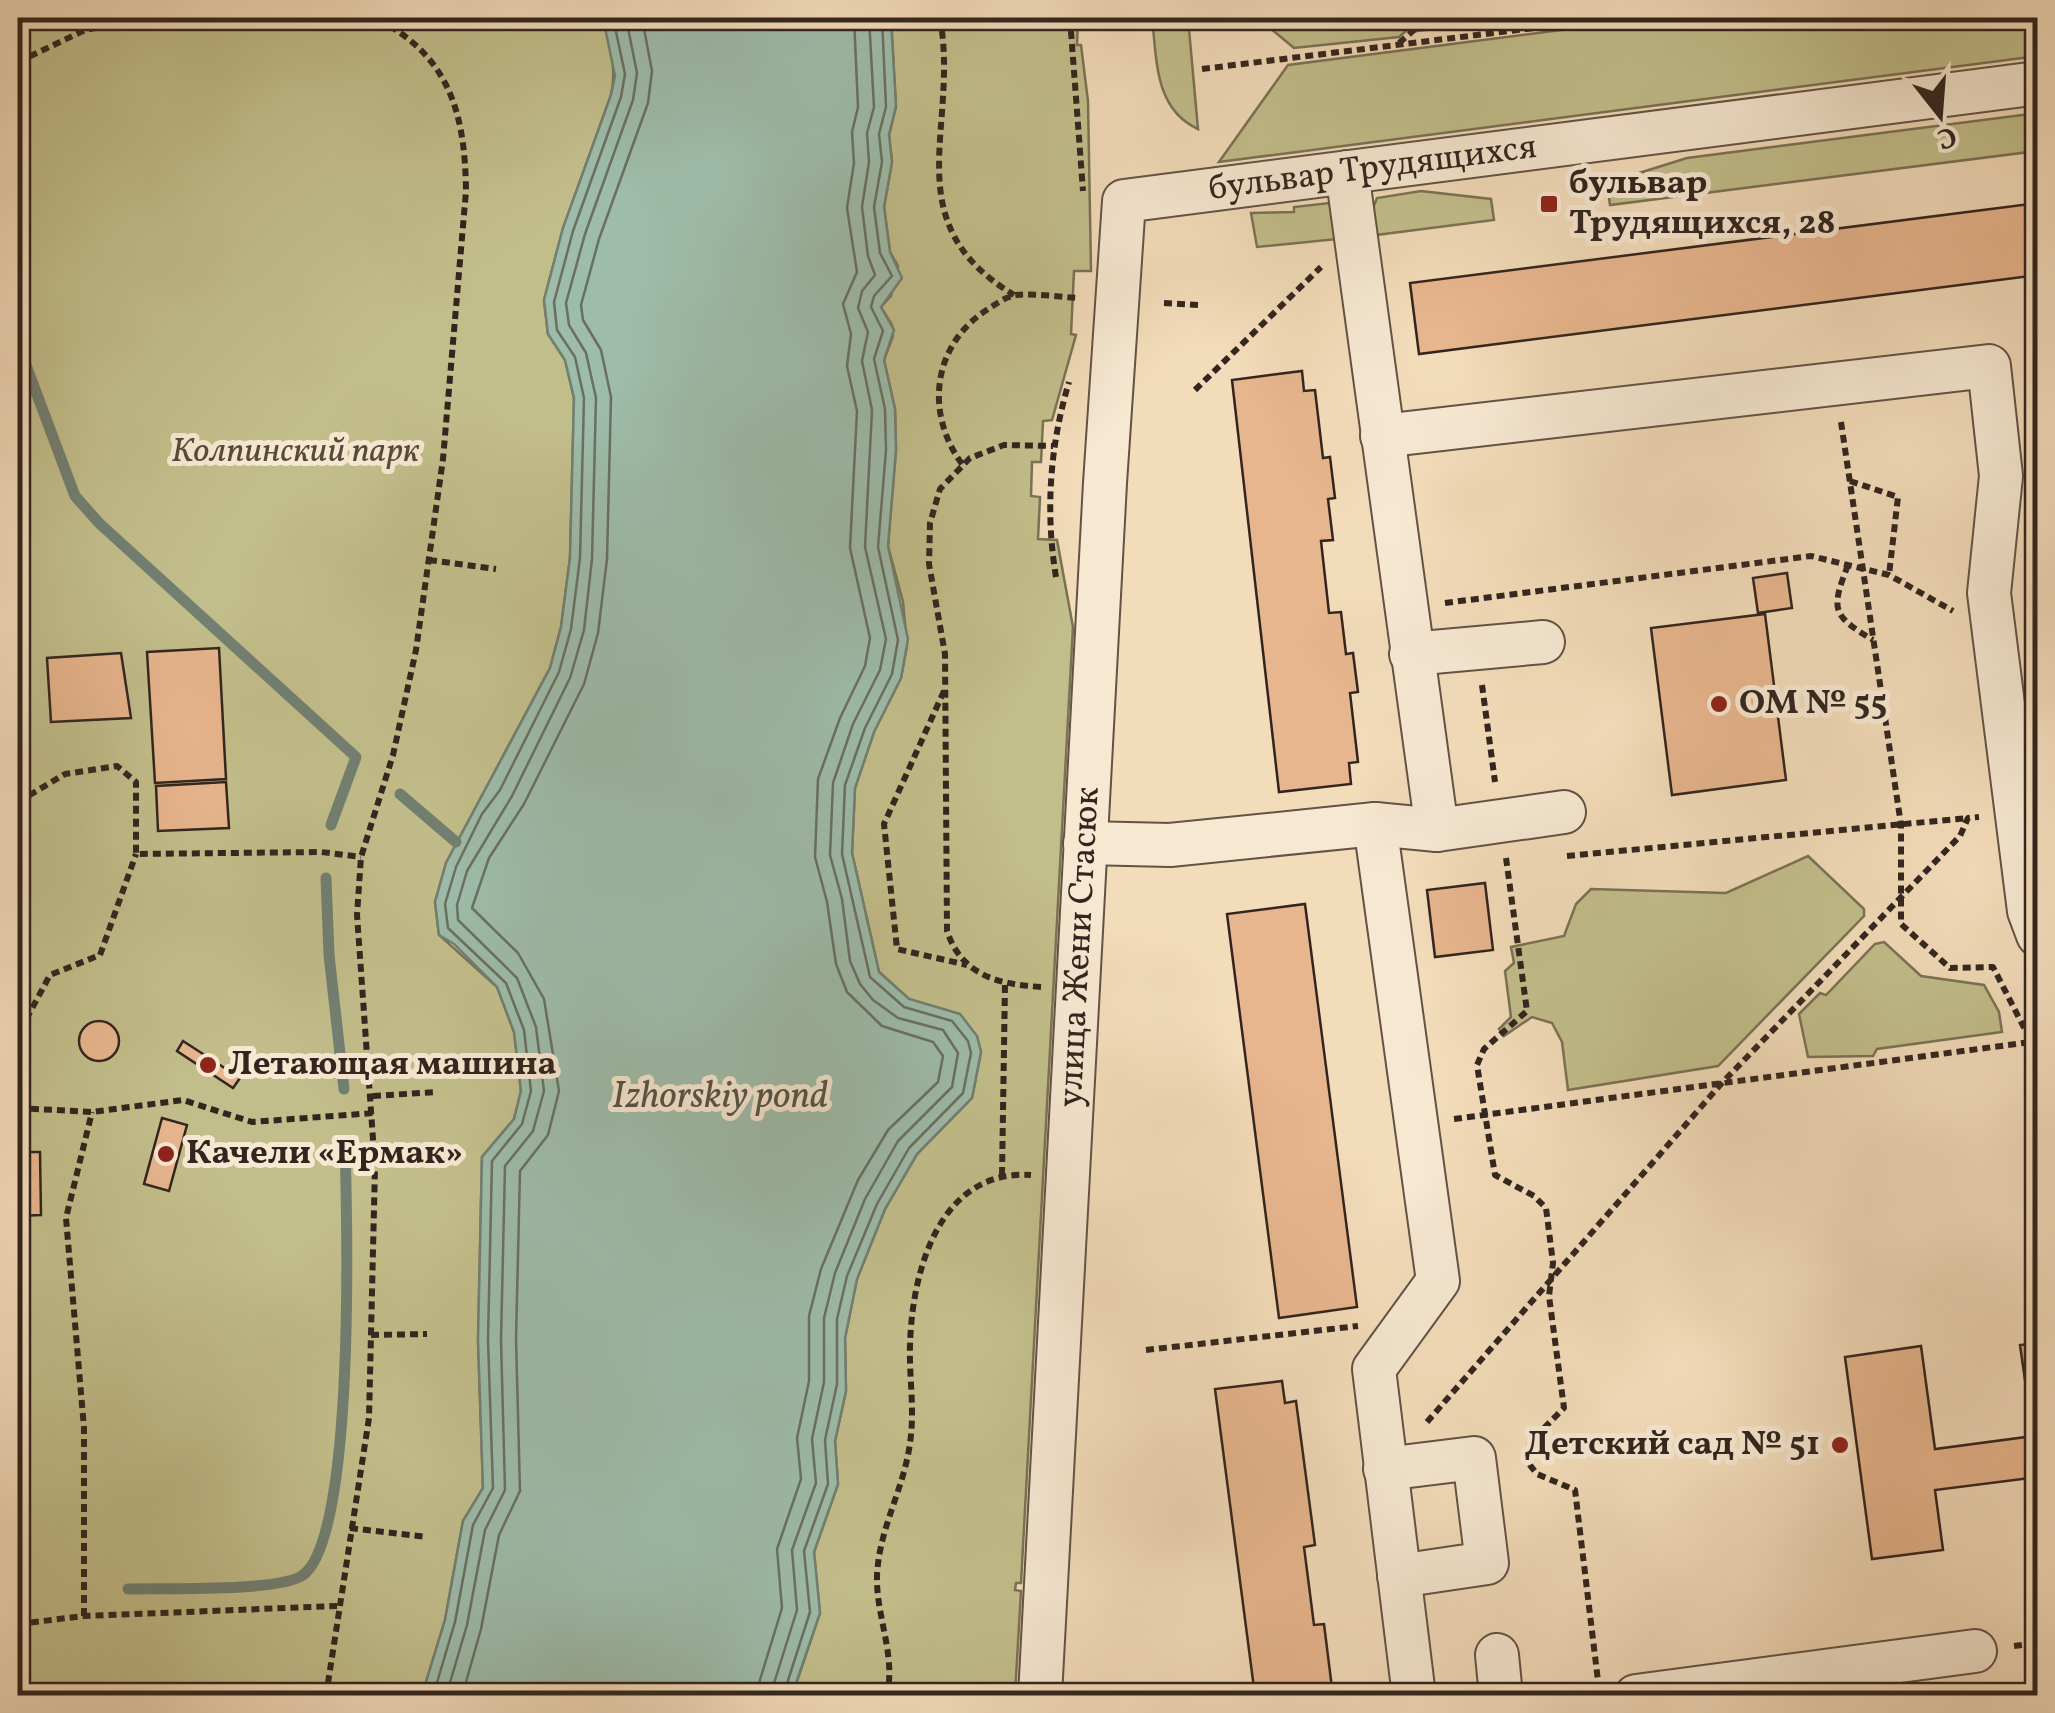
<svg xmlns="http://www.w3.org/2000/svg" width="2055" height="1713" font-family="Vollkorn,serif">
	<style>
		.green { fill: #c2be8b; stroke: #7a7255; stroke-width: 2.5 }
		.water { fill: #9dbcaa; stroke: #728072; stroke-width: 2.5 }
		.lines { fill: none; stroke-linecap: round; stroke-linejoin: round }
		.shore { stroke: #687064; stroke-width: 2.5 }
		.stream { stroke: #728072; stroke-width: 11 }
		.building { fill: #e8b68e; stroke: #32251f; stroke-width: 2.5 }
		.minor-casing { stroke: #625346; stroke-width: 46 }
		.path { stroke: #32251f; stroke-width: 6; stroke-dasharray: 8 5; stroke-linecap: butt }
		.minor { stroke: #f7e8d2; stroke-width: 42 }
		.poi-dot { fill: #8f2418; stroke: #f7e8d2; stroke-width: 4 }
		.labels { text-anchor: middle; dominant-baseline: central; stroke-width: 10; stroke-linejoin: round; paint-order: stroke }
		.street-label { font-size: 35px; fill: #32251f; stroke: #f7e8d2 }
		.poi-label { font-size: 35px; font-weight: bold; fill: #32251f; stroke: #f7e8d2; text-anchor: start }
		.park-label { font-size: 35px; font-style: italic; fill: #564b3a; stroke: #f7e8d2 }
		.water-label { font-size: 38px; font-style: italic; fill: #525249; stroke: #f7e8d2 }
	</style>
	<rect width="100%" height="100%" fill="#f3dcba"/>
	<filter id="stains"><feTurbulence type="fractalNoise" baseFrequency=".002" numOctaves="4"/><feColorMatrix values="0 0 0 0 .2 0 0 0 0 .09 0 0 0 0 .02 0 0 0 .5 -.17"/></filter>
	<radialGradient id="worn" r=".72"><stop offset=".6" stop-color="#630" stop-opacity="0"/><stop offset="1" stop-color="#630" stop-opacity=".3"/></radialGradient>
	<path class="green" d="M 18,18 L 603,18 C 610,44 617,68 611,95 L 563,228 L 544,300 L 548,334 L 565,360 L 574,398 L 570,558 L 561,627 L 550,668 L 446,863 L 435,902 L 439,935 L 497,987 L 514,1032 L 521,1091 L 514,1119 L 482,1157 L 478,1340 L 483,1488 L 463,1521 L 445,1620 L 422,1695 L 18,1695 Z
		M 891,18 L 1078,18 L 1077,45 L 1081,45 L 1088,101 L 1091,271 L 1074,271 L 1071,334 L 1076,335 L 1052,420 L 1043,421 L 1041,462 L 1032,462 L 1031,496 L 1040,497 L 1038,539 L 1057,540 L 1073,627 L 1021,1583 L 1016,1583 L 1015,1590 L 1021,1591 L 1015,1695 L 792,1696 L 820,1613 L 814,1552 L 838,1484 L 835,1441 L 846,1391 L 845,1338 L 857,1279 L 885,1209 L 917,1154 L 972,1098 L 981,1052 L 977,1037 L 960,1014 L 909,999 L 879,972 L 852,853 L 855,788 L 874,732 L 901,678 L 907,646 L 903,602 L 888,546 L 896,450 L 895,409 L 884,360 L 893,336 L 892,325 L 881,307 L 891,296 L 898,266 L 890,252 L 884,207 L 892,162 L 889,135 L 896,107 Z
		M 1152,18 L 1188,18 L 1198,129 C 1154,109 1157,59 1152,18 Z
		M 1258,18 L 1421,18 L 1399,37 L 1294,48 Z
		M 1433,18 L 1535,18 L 1417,31 Z
		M 1655,18 L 2037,18 L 2037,56 L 1219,162 L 1288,65 Z
		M 2037,113 L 2037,151 L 1610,205 L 1607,183 L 1687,158 Z
		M 1421,191 L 1491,199 L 1494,220 L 1376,235 L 1373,208 L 1377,198 Z
		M 1329,203 L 1338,239 L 1257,247 L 1251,213 L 1294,212 L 1294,207 Z
		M 1808,856 L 1864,909 L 1864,916 L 1718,1066 L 1568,1090 L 1562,1042 L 1552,1023 L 1532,1017 L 1504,1036 L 1499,1029 L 1511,1017 L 1505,971 L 1514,963 L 1511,947 L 1564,936 L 1576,904 L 1591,889 L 1726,893 Z
		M 1884,942 L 1921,976 L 1984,985 L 1999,1012 L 2002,1032 L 1877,1049 L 1873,1056 L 1808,1057 L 1799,1014 L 1820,993 L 1826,995 L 1875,944 Z"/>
	<path class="water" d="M 603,18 L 891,19 L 896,106 L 889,135 L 892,162 L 884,207 L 890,252 L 902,278 L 881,307 L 894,330 L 884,360 L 895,409 L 896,450 L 888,546 L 908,639 L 901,678 L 874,732 L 855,788 L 852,853 L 879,972 L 909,999 L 960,1014 L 977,1036 L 981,1052 L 972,1098 L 917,1154 L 885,1209 L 857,1279 L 845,1338 L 846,1391 L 835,1441 L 838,1484 L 814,1552 L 820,1613 L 792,1695 L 422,1695 L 445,1620 L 463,1521 L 483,1488 L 478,1340 L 482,1157 L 514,1119 L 521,1091 L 514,1032 L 497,987 L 454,944 L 439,935 L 435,902 L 446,863 L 550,668 L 561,627 L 570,558 L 574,398 L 565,360 L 548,334 L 544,300 L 563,228 L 611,95 L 615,76 Z"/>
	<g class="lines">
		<path class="shore" d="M 433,1696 L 455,1622 L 473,1525 L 493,1488 L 488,1340 L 492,1161 L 522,1124 L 531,1091 L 524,1030 L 506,983 L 448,928 L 445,904 L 456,867 L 482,814 L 500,790 L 559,672 L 571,629 L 580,558 L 584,398 L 575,357 L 557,330 L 554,302 L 573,231 L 621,97 L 625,74 L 613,18
			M 446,1696 L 467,1625 L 485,1530 L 505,1490 L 501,1340 L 505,1166 L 533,1131 L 544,1091 L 536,1027 L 517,978 L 458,920 L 457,905 L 467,871 L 512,796 L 570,678 L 584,630 L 592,559 L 596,398 L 586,353 L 569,325 L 566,303 L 585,234 L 633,100 L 637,73 L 626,18
			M 462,1696 L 481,1629 L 499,1535 L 520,1491 L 516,1339 L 520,1171 L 548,1135 L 559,1091 L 544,999 L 518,953 L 472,908 L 489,858 L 524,804 L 584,684 L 598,633 L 607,559 L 611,397 L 601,350 L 583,320 L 581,305 L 599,239 L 648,103 L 652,71 L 642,18
			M 755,1696 L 782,1608 L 777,1549 L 801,1479 L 797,1438 L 809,1381 L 809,1316 L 821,1269 L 858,1180 L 888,1130 L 938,1082 L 943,1056 L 933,1042 L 882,1026 L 847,992 L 836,964 L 827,902 L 815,857 L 818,779 L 840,718 L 865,666 L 870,638 L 850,548 L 857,411 L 847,366 L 851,334 L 843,304 L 857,272 L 847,208 L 854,163 L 852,132 L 858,107 L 854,18
			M 770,1696 L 797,1610 L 792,1550 L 816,1483 L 812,1439 L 824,1382 L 824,1318 L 835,1273 L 865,1199 L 898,1141 L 952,1087 L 958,1053 L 943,1030 L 898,1018 L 873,1000 L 860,984 L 850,961 L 842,899 L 830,855 L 833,783 L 853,724 L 880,670 L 886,639 L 865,547 L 872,410 L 862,361 L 868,332 L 858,308 L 862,291 L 875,275 L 868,256 L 862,207 L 869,162 L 867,133 L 874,107 L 869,18
			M 783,1696 L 810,1612 L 804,1551 L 828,1484 L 825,1440 L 837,1384 L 837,1319 L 847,1276 L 877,1204 L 909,1148 L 963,1093 L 971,1053 L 968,1041 L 952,1021 L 904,1007 L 870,977 L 842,854 L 845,785 L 865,728 L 892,674 L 898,640 L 878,547 L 886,450 L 885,409 L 874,359 L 883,331 L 871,307 L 874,296 L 892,276 L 880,253 L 874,207 L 882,162 L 879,134 L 886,107 L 882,18"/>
		<path class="stream" d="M 18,344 L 75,496 L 99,523 L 356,757 L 331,825
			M 400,794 L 456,842
			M 326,878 L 329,955 L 344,1089
			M 128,1589 C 162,1588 281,1592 303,1575 C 356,1537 347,1215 345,1145"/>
	</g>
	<path class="building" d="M 2038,203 L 2038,275 L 1419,354 L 1410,283 Z
		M 1302,371 L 1304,391 L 1315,390 L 1323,458 L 1330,457 L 1335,498 L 1328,499 L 1333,540 L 1321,541 L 1329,613 L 1341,612 L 1346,654 L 1353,653 L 1358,692 L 1350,693 L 1358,762 L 1349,763 L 1351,784 L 1279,792 L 1232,380 Z
		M 1787,573 L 1792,608 L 1758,613 L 1753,578 Z
		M 1765,614 L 1786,780 L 1672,795 L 1651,628 Z
		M 219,648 L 226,779 L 155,783 L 147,652 Z
		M 121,653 L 131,718 L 51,722 L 47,658 Z
		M 226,782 L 229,828 L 158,831 L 156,786 Z
		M 1485,883 L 1493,950 L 1435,957 L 1427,890 Z
		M 1305,904 L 1357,1307 L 1279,1318 L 1227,914 Z
		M79 1041a20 20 0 1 1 40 0a20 20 0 1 1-40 0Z
		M 183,1041 L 240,1078 L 233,1088 L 177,1051 Z
		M 162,1118 L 187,1125 L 169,1191 L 144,1184 Z
		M 18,1152 L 40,1152 L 41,1215 L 18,1216 Z
		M 2038,1343 L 2038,1477 L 1935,1490 L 1943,1550 L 1872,1559 L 1845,1357 L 1921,1346 L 1935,1449 L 2033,1436 L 2020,1345 Z
		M 1282,1381 L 1285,1403 L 1296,1401 L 1315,1545 L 1304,1547 L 1314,1625 L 1324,1624 L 1333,1696 L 1255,1696 L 1215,1389 Z"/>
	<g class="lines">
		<g class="minor-casing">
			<g id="minor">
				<path d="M 1347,172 L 1437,830"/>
				<path d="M 1382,436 L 1989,366 L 2001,476 L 1989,593 L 2029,911 L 2038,935"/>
				<path d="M 1411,654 L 1543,642"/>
				<path d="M 1375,824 L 1438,1281 L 1374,1369 L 1414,1696"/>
				<path d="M 1085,843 L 1170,845 L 1375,824 L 1437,830 L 1564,812"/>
				<path d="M 1385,1469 L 1474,1458 L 1487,1563 L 1399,1576"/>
				<path d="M 1497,1655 L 1501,1696"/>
				<path id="s1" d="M 1040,1696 L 1105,483 L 1124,201 L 2038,83"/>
				<path d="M 1636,1696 L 1975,1651"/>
			</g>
		</g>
		<path class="path" d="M 940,18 C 960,128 893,222 1014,295
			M 1070,18 L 1083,191
			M 398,29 L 410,18
			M 1399,43 L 1428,18
			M 18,62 L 85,30 L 148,18
			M 1202,69 L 1615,18
			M 1164,303 L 1199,305
			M 1195,390 L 1321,267
			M 1841,422 L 1901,825 L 1901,924 L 1950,968 L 1993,967 L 2038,1055
			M 962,464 C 924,412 933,344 988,309 C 996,304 1007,296 1016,295 C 1036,293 1059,297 1079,298
			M 1850,481 L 1898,497 L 1889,575
			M 429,560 L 496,569
			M 1848,565 C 1831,609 1831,615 1873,640
			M 1056,577 C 1045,511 1050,445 1069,382
			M 1445,603 L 1811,556 L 1889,575 L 1953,611
			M 1482,685 L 1495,782
			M 944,691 L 884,824 L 897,949 L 967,965
			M 18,802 L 65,774 L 117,766 L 136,782 L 136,854 L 321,852 L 361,857
			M 1567,856 L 1968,818
			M 1506,858 L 1527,1011 L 1484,1049 L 1477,1065 L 1495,1175 L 1534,1196 L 1546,1208 L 1553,1263 L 1549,1296 L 1564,1408 L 1530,1442 L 1526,1460 L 1537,1474 L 1575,1490 L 1598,1681
			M 1041,987 C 998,984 962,976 947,931 L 945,654 L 929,564 L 930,523 L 940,489 L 970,458 L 1004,445 L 1053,446
			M 373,1096 L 437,1092
			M 18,1108 L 92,1112 L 183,1100 L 252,1122 L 374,1113
			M 23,1109 L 22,1027 L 50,975 L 100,955 L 136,854
			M 1454,1119 L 2038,1041
			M 1002,1175 L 1005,984
			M 371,1335 L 427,1334
			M 1146,1350 L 1358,1326
			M 1427,1422 L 1721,1084 L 1960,836 L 1968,818 L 1979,817
			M 350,1528 L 427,1537
			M 84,1616 L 84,1428 L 66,1218 L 92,1112
			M 18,1624 L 84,1616 L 337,1606
			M 2014,1646 L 2038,1643
			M 326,1696 L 369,1418 L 375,1167 L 357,915 L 361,857 L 393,755 L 416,650 L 443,459 L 466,191 C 465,112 449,55 375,18
			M 887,1696 C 896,1654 876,1617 877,1576 C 879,1528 904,1489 910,1443 C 915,1410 909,1378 910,1345 C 912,1270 940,1169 1031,1175"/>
		<use href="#minor" class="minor"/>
	</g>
	<g class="poi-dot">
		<rect x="1539" y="194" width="20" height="20" rx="5"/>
		<circle cx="1719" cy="704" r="10"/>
		<circle cx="208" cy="1065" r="10"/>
		<circle cx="166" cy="1154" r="10"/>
		<circle cx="1840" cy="1445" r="10"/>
	</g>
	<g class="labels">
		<g class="street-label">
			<text stroke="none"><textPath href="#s1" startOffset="1748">бульвар Трудящихся</textPath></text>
			<text stroke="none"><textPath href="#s1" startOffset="750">улица Жени Стасюк</textPath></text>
		</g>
		<g class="poi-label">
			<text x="1569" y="184">бульвар<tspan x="1569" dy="40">Трудящихся, 28</tspan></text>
			<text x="1739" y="704">ОМ № 55</text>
			<text x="228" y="1065">Летающая машина</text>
			<text x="186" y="1154">Качели «Ермак»</text>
			<text x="1820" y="1445" text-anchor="end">Детский сад № 51</text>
		</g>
		<g class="park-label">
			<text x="295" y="452">Колпинский парк</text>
		</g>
		<g class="water-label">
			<text x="720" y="1097">Izhorskiy pond</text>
		</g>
	</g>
	<rect width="2055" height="1713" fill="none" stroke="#f3dcba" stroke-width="60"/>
	<rect x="20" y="20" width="2015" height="1673" fill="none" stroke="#32251f" stroke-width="5"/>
	<rect x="30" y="30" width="1995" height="1653" fill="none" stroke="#32251f" stroke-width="2.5"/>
	<g transform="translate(1940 115) rotate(163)" stroke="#f7e8d2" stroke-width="8" paint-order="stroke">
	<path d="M0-8L18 38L0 25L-18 38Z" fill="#32251f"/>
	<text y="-15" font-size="28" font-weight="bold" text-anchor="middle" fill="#32251f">С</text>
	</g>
	<rect width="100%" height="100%" filter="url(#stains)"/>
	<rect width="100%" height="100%" fill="url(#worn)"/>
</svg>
